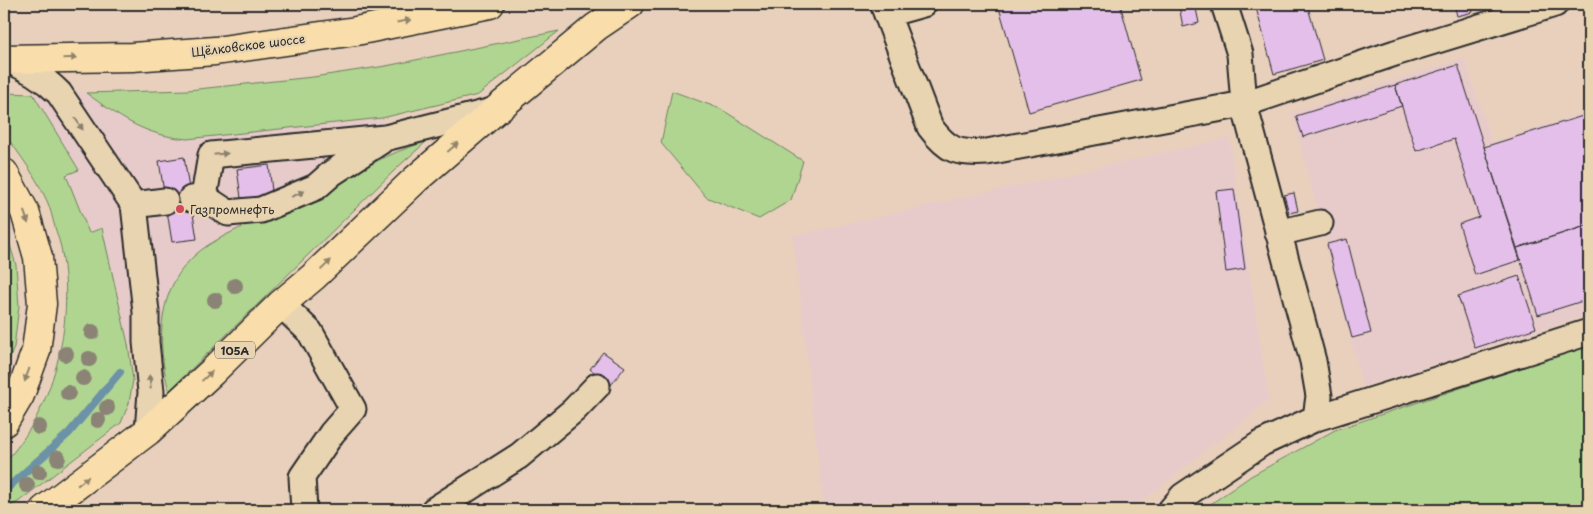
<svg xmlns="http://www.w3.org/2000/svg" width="1593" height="514" font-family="'Playpen Sans',sans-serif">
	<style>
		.built { fill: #e7cbca }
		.green { fill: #b0d591; stroke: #6e805e }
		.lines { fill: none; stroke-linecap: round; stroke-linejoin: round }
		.stream { stroke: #6c92a7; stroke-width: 8 }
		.building { fill: #e4bfe9; stroke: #2b2b2b }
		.minor-casing { stroke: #2b2b2b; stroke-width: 29 }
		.major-casing { stroke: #2b2b2b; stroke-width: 31 }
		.minor { stroke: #e9d4b2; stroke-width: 25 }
		.major { stroke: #f9deab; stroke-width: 28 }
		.tree { fill: #8b8375 }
		.oneway { fill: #92846b }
		.oneway2 { fill: #8a806e }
		.poi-dot { fill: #d1495b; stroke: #e9d4b2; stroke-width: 2 }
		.labels { text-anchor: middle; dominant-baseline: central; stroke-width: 4.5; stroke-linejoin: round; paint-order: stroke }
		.shield { fill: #e9d4b2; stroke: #645e54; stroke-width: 1 }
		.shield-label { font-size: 11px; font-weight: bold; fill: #2b2b2b }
		.street-label { font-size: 12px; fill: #2b2b2b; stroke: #e9d4b2 }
		.poi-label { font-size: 12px; fill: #2b2b2b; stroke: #e9d4b2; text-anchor: start }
	</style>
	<rect width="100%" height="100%" fill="#e8d0bd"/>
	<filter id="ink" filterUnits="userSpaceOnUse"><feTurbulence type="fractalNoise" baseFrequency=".02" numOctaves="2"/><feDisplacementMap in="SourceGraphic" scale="10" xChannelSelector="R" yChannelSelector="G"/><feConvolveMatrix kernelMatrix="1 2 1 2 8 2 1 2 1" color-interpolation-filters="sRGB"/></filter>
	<g filter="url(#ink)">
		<path class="built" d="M 1464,58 L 1492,142 L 1589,111 L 1589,315 L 1363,387 L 1292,113 Z
			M 86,93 L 133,125 L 175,138 L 187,139 L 382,118 L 388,156 L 182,267 L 171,287 L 164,311 L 161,340 L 128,344 L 102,229 L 89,233 L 65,175 L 78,169 L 33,94 Z
			M 1229,138 L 1269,400 L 1131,510 L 824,510 L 793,236 Z"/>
		<path class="green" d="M 559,31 L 478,95 L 382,118 L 187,139 C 143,135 121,118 86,93 L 188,90 L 313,77 L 386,66 Z
			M 672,91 L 721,109 L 803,161 L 791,200 L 759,219 L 706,197 L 661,143 Z
			M 4,93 L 33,94 L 79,170 L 66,175 L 89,233 L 102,228 L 128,344 L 133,380 L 129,403 L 121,423 L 18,502 L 4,509 L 4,463 C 54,410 75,324 62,253 C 61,244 57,235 55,227 C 52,218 51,209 47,201 C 36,177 21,155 4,134 Z
			M 427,141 L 399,166 L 169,391 C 154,334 158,273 215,241 C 246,223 279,212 311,197 C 337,184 361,167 388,156 C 400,150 414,146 427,141 Z
			M 4,225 L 16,265 L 19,306 L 14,347 L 4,375 Z
			M 1589,345 L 1589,510 L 1202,510 L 1251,476 L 1335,430 Z"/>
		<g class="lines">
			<path class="stream" d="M 4,491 L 69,433 L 120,372"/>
		</g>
		<path class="building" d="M 998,4 L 1120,4 L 1141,80 L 1029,112 Z
			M 1191,4 L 1195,4 L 1199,23 L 1183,27 L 1179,6 Z
			M 1255,4 L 1307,4 L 1323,60 L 1274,74 Z
			M 1454,4 L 1471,4 L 1473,12 L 1457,16 Z
			M 1458,65 L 1520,260 L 1475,275 L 1459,224 L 1479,217 L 1454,139 L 1416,151 L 1395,85 Z
			M 1395,85 L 1402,106 L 1303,137 L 1296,116 Z
			M 1589,114 L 1589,225 L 1517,248 L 1484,147 Z
			M 184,157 L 197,239 L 172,242 L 159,161 Z
			M 269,165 L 273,200 L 242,205 L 237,169 Z
			M 1234,189 L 1245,269 L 1226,272 L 1216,191 Z
			M 1294,193 L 1298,211 L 1289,213 L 1284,195 Z
			M 1589,225 L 1589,299 L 1538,315 L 1517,248 Z
			M 1347,239 L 1371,333 L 1352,338 L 1327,244 Z
			M 1519,276 L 1536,328 L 1475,348 L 1458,296 Z
			M 603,352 L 625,367 L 611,385 L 590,369 Z"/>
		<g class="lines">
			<g class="minor-casing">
				<path id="minor" d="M 883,4 L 930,127 C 948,151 957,154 987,152 L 1244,104 L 1395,53 L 1555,4
					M 1224,4 L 1240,54 L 1244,104 L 1313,361 L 1319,396 L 1316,418
					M 887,14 L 923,4
					M 5,59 C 26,67 43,77 59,93 L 134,205 L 165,201
					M 204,197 L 228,213 L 261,210 L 316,187 L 332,173 L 381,141
					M 191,199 L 204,197 L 211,155 L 385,138 L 496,110
					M 134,205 L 146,312 L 146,342 L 151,392 L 148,431
					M 1278,233 L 1320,223
					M 281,304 L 310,332 L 353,409 L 332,433 L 302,477 L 304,510
					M 434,510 L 519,456 L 574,410 L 597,386
					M 1171,510 L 1183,496 L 1262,443 L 1316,418 L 1589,332"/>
			</g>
			<g class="major-casing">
				<path id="major" d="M 4,59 L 132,57 L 215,51 L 356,31 L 490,4
					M 4,173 L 25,212 L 38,257 L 42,304 L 36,351 L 20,395 L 4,422
					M 44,510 L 148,431 L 212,372 L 281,304 L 313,277 L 416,179 L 496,110 L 596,27 L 630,4"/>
			</g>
			<use href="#minor" class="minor"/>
			<use href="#major" class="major"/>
		</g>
		<g class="tree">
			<circle cx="235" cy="286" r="8"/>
			<circle cx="215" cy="300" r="8"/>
			<circle cx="92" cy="332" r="8"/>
			<circle cx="66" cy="354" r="8"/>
			<circle cx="89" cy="359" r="8"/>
			<circle cx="83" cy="378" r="8"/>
			<circle cx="68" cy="393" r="8"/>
			<circle cx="107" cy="408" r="8"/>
			<circle cx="98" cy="420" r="8"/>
			<circle cx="39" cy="427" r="8"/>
			<circle cx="58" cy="458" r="8"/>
			<circle cx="39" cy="472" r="8"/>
			<circle cx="27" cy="485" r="8"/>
		</g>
		<defs><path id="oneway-solid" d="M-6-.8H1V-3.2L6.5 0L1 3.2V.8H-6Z" transform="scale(1.25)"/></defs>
		<g class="oneway">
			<use href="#oneway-solid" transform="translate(404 21) rotate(-11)"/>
			<use href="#oneway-solid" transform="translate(70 58) rotate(-1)"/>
			<use href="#oneway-solid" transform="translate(453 147) rotate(-41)"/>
			<use href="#oneway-solid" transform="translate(26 217) rotate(71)"/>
			<use href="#oneway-solid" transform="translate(326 265) rotate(-44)"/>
			<use href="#oneway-solid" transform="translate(27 375) rotate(110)"/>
			<use href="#oneway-solid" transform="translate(207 376) rotate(-43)"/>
			<use href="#oneway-solid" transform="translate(83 481) rotate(-38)"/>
		</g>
		<g class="oneway2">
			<use href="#oneway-solid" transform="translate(79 124) rotate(56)"/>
			<use href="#oneway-solid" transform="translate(221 154) rotate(-6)"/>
			<use href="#oneway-solid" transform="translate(298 194) rotate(-23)"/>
			<use href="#oneway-solid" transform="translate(150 382) rotate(-96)"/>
		</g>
	</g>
	<circle class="poi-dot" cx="180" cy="209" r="5"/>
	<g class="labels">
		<rect class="shield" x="215" y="341.5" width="40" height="17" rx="4"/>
		<g class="shield-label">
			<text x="235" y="350">105A</text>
		</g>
		<g class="street-label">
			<text transform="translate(248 45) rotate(-7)">Щёлковское шоссе</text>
		</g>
		<g class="poi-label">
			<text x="190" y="209">Газпромнефть</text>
		</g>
	</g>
	<rect width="1593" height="514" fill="none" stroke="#e9d4b2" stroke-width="20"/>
	<rect x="10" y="10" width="1573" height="494" fill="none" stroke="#2b2b2b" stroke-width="2" filter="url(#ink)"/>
</svg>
